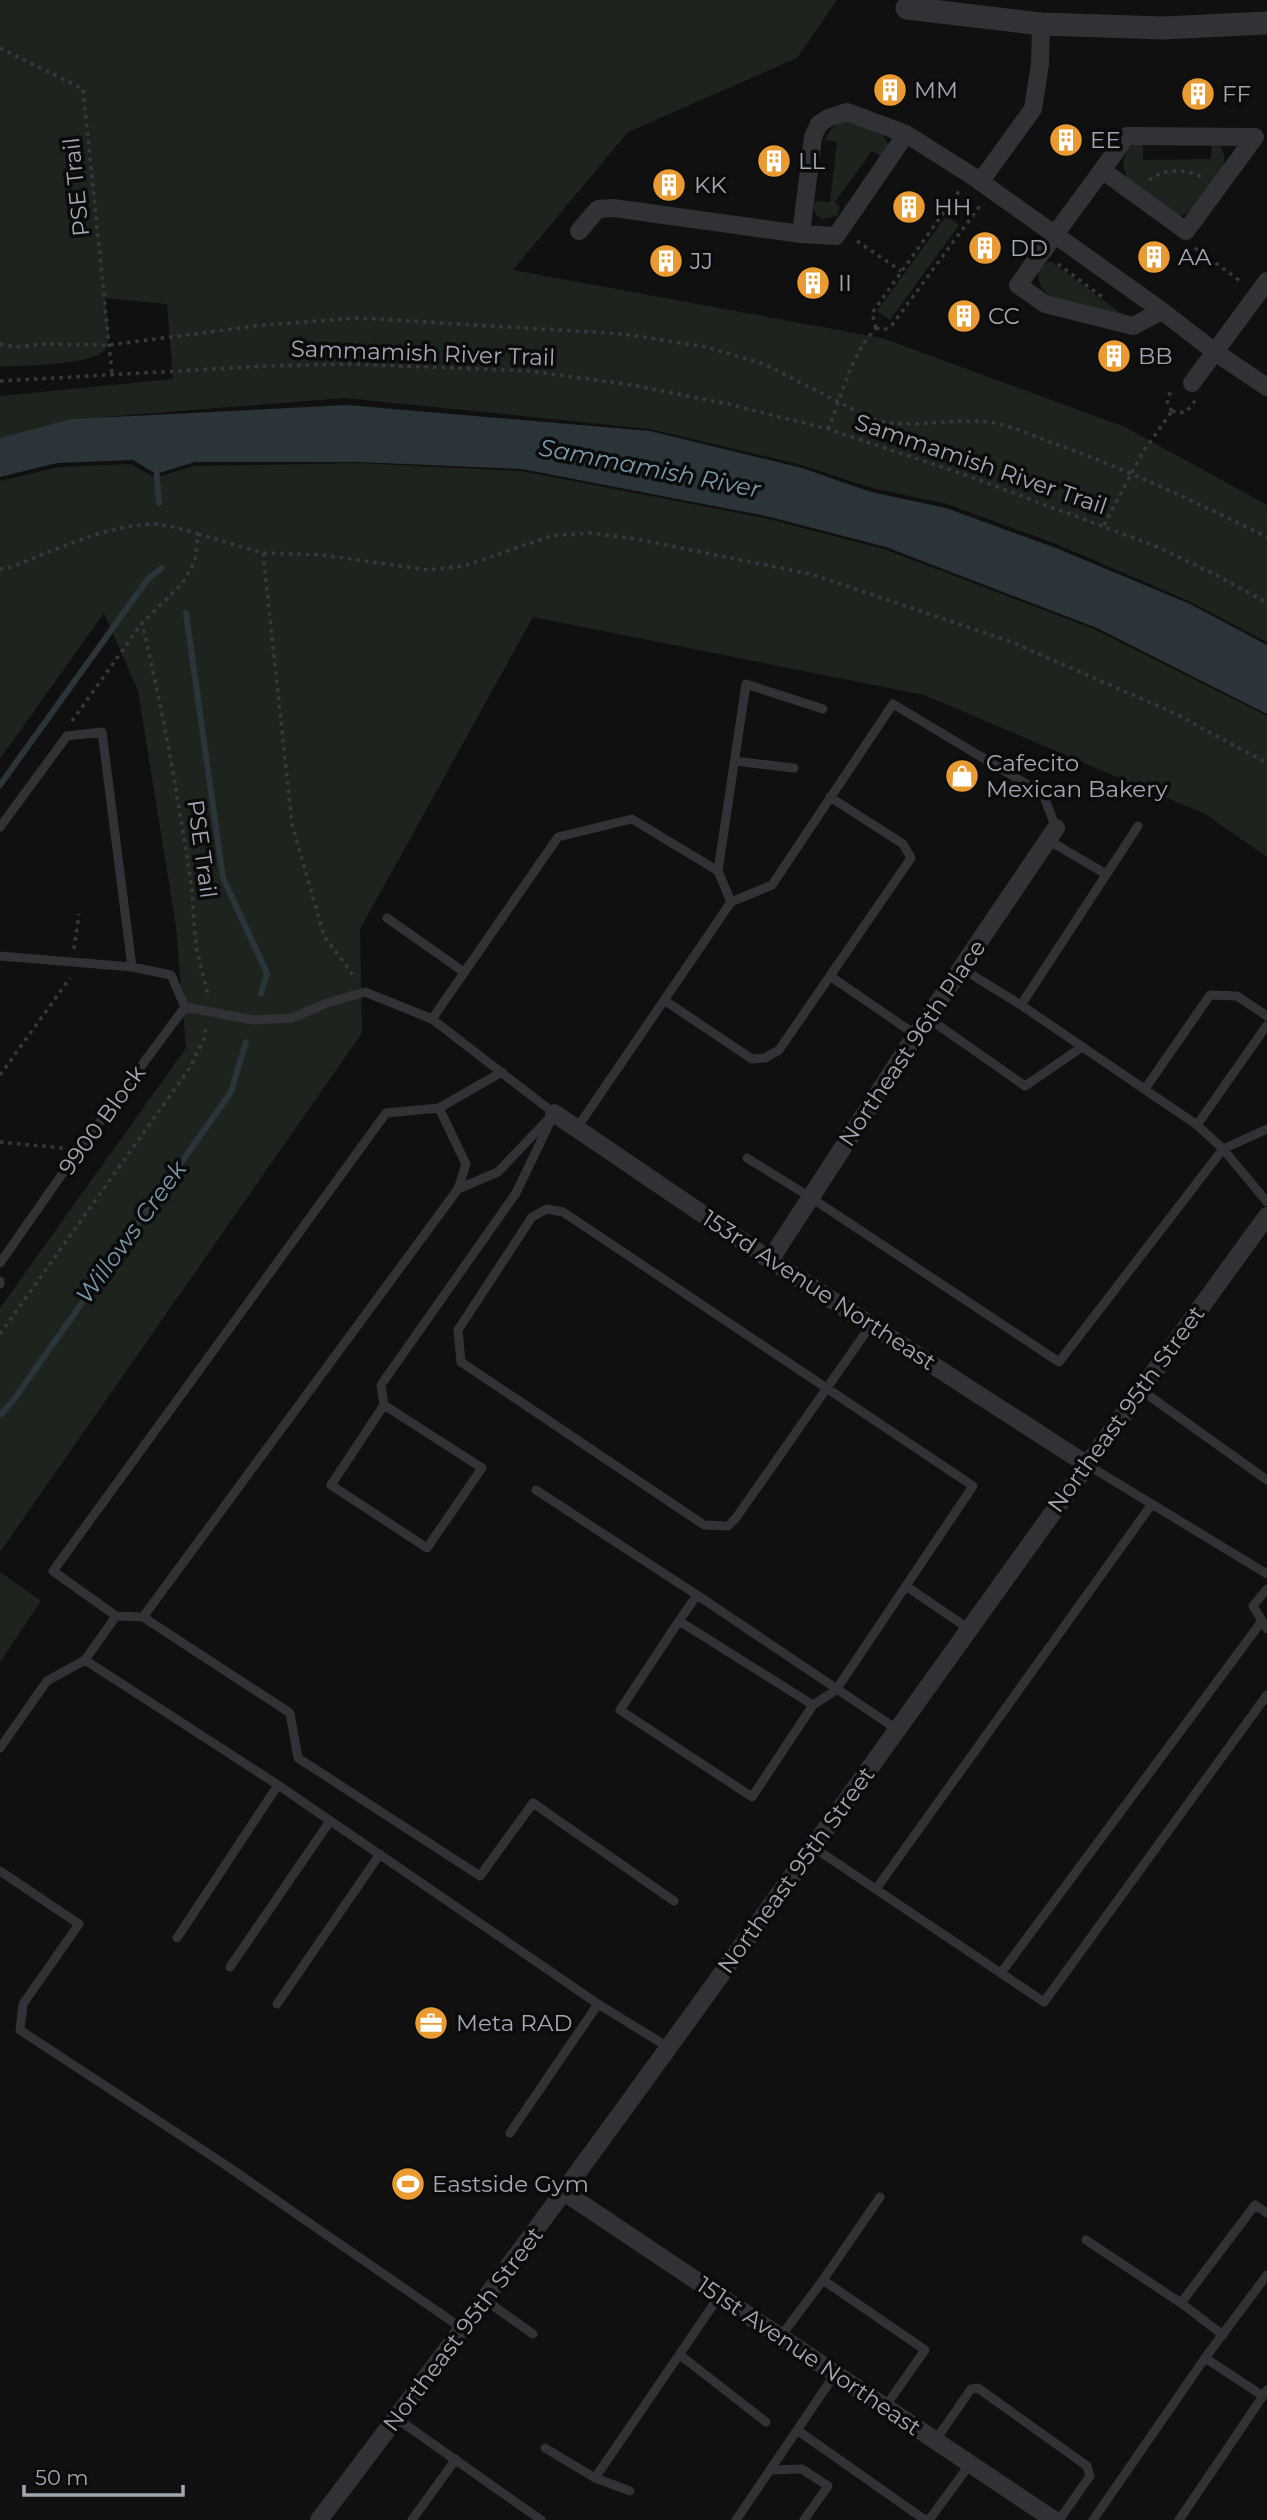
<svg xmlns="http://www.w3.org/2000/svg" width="1267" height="2520" font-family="Montserrat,sans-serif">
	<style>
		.green { fill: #1d241d }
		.water { fill: #2a3439 }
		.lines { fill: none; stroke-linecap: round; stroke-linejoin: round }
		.stream { stroke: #2a3439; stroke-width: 6 }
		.path { stroke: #37393d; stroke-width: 3.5; stroke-dasharray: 3.5 5; stroke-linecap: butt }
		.service { stroke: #313236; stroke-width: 9 }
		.minor { stroke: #313236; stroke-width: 18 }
		.tertiary { stroke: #313236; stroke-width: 23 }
		.labels { text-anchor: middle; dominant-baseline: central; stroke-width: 7; stroke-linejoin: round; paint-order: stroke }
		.poi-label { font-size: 23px; fill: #a2a8b2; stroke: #0b0b0c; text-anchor: start }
		.street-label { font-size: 23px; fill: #a2a8b2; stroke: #0b0b0c }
		.water-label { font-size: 24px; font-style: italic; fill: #7999ac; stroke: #0b0b0c }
	</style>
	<rect width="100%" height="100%" fill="#101011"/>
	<path class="green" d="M 0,0 L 837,0 L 797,58 L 628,132 L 513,270 L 882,338 L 1125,427 L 1267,505 L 1267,642 L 1191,602 L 1059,545 L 947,504 L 872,488 L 798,464 L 650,429 L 345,398 L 79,419 L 0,439 L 0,396 L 173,379 L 167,304 L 105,298 C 105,312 113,334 106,348 C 97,366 21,365 0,367 Z
		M 846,120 C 863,126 883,129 889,146 L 883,158 L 872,151 L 835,202 L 840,207 L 837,216 L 822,219 L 816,215 L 813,206 L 817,201 L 830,202 L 837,142 L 824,140 L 833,127 Z
		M 1137,143 L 1143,146 L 1143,160 L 1211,159 L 1212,144 L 1218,144 C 1225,151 1225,157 1223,166 L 1190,211 L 1181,216 C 1168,211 1139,192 1130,181 C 1119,169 1122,150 1137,143 Z
		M 946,216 L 959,225 L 890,320 L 877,311 Z
		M 1048,262 L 1052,262 L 1123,315 L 1054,299 C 1040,290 1030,274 1048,262 Z
		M 359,463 L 521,471 L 764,518 L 884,549 L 1096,630 L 1267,716 L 1267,857 L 1205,814 L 924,695 L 533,617 L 360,929 L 362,1033 L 0,1552 L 0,1308 L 186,1048 L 176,926 L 138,691 L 104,613 L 0,759 L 0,481 L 59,467 L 131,464 L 155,478 L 193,466 Z
		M 0,1572 L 41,1601 L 0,1662 Z"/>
	<path class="water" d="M 347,405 L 650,431 L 802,468 L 871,492 L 946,508 L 1056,548 L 1190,604 L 1267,645 L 1267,714 L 1097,628 L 886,547 L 766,516 L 522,469 L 358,462 L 195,462 L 156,474 L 133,460 L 57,463 L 0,477 L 0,438 L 72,419 Z"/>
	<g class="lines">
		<path class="stream" d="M 156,466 L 159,503
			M 186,613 L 223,878 L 267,973 L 261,994
			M 0,785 L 148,579 L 162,568
			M 0,1415 L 12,1402 L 231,1092 L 246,1042"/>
		<path class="path" d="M 0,48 L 83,89 L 112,374
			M 1149,180 C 1166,167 1186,169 1204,178
			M 857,241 L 901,271
			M 1195,248 L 1240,281
			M 1058,264 L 1105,299
			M 876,328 L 884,330 L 892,325 L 982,203
			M 876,328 L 872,313 L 959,191
			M 0,344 L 16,347 L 44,344 L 109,345 L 263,325 L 359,318 L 624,334 L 706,347 L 764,364 L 872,419 C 911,431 954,416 995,423 C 1015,427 1036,437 1056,444 C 1128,470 1198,503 1267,537
			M 0,381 L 266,366 L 351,364 L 530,371 L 632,385 L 728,404 L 828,429 L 963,474 L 1158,547 L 1220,577 L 1267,603
			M 1172,411 L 1179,413 L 1186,412 L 1195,401
			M 1172,411 C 1165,402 1167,397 1173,388
			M 828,429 C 842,396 851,354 876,328
			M 1104,525 L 1143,452 L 1172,411
			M 198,534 L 263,553 L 323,555 L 428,570 L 464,566 L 551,536 L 590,533 L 636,539 L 811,574 L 1009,641 L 1172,712 L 1267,763
			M 263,553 L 292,824 L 324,936 L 356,979
			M 0,569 L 6,569 C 49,553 94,530 140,525 C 160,522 179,528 198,534 L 195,561 L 182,584 L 142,623 C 162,706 177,791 190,876 C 194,901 193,926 197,951 C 200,967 206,981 208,998
			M 72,721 L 142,623
			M 74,949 L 79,914
			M 0,1075 L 70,978
			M 0,1142 L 63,1148
			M 0,1334 L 189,1069 L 204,1039 L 206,1026"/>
		<path class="service" d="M 735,761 L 794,768
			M 0,827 L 67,736 L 102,732 L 132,967 L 171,975 L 185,1007 L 79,1150 L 0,1263
			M 1048,840 L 1106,874
			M 718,871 L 746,684 L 823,709
			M 387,918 L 464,972
			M 0,956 L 132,967
			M 961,968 L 1021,1005 L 1138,826
			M 830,976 L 916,1035
			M 664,1000 L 752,1059 L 765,1058 L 779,1050 L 911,858 L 903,844 L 830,797
			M 1021,1005 L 1197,1125 L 1223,1149 L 1267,1129
			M 185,1007 L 253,1020 L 292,1018 L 327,1003 L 365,992 L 432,1019 L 554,1113
			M 928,1018 L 1025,1086 L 1082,1047
			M 432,1019 L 558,837 L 632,819 L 718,871 L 731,902
			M 1145,1089 L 1210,995 L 1237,996 L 1267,1016
			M 439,1108 L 502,1072
			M 554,1113 L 498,1172 L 458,1189 L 143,1617 L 290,1713 L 298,1758 L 480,1876 L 533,1803 L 674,1901
			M 1197,1125 L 1267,1025
			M 577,1128 L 731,902 L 772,885 L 893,704 L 1043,794 L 1056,828
			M 747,1158 L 810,1197 L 1059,1362 L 1223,1149 L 1267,1202
			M 0,1281 L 0,1284
			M 1141,1390 L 1267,1480
			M 384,1405 L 482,1468 L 427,1548 L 331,1485 L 384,1405 L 381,1385 L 516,1193 L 551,1120
			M 1086,1464 L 1267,1574
			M 536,1490 L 697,1595 L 679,1621
			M 906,1586 L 969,1629
			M 1267,1589 L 1253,1606 L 1267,1629
			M 697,1595 L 898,1730
			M 116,1616 L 143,1617
			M 85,1660 L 278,1785 L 598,2004 L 668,2047
			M 813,1705 L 752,1797 L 620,1710 L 679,1621 L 813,1705 L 836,1690 L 973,1486 L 563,1212 L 547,1209 L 532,1217 L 458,1330 L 461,1362 L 704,1525 L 728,1526 L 736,1518 L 871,1325
			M 0,1748 L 47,1681 L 85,1660 L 116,1616 L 53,1571 L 386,1113 L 439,1108 L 466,1164 L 458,1189
			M 813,1847 L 1044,2002 L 1267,1695
			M 0,1871 L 79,1924 L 23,2004 L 20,2030 L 224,2164 L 463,2329
			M 876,1889 L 1152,1504
			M 177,1938 L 278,1785
			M 230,1967 L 330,1821
			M 1001,1973 L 1262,1621
			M 277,2004 L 380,1854
			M 510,2133 L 598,2004
			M 1086,2240 L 1181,2303 L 1255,2205 L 1267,2213
			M 823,2280 L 880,2197
			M 485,2300 L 533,2334
			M 1181,2303 L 1223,2335
			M 781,2336 L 823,2280 L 925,2350 L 885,2407
			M 680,2355 L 766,2422
			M 1205,2358 L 1263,2396
			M 396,2418 L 541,2520
			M 797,2430 L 925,2520
			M 935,2441 L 971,2389 L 978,2388 L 1087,2466 L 1090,2476 L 1059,2520
			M 545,2448 L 595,2478 L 630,2491
			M 595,2478 L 720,2295
			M 412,2520 L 456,2459
			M 736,2520 L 770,2470
			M 804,2520 L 828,2486 L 802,2469 L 770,2470 L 835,2374
			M 929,2520 L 970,2464
			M 1093,2520 L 1205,2358 L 1267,2275
			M 1179,2520 L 1267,2390"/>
		<path class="minor" d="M 906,134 L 836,236 L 801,234 L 813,137 L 819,124 L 828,118 L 847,112 L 906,134 L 971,175 L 1162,311 L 1215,352 L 1267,387
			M 1102,170 L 1186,231 L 1255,137 L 1127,136 L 1018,285 L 1045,304 L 1133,326 L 1162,311
			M 980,182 L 1033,109 L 1040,64 L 1041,24
			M 579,231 L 598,209 L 613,208 L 801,234
			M 1192,383 L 1267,281
			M 554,1113 L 770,1260 L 1086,1464
			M 770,1260 L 916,1035 L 1056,828
			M 564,2192 L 1054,2520
			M 319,2520 C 644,2092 951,1650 1267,1216"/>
		<path class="tertiary" d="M 907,8 L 1041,24 L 1163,28 L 1267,23"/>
	</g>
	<defs>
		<g id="building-disc" transform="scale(1.75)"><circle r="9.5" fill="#e99a30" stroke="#0b0b0c"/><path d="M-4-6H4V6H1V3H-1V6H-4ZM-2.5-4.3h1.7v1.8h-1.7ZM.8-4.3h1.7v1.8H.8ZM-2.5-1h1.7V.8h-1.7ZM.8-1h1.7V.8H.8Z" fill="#fff"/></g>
		<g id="shop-disc" transform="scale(1.75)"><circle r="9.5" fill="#e99a30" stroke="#0b0b0c"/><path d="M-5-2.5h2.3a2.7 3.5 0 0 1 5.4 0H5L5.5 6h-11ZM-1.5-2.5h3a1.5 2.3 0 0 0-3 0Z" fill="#fff"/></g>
		<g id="office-disc" transform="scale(1.75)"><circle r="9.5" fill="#e99a30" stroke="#0b0b0c"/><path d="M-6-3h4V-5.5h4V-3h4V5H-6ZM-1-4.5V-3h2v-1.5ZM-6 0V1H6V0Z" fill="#fff"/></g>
		<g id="stadium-disc" transform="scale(1.75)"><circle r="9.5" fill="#e99a30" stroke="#0b0b0c"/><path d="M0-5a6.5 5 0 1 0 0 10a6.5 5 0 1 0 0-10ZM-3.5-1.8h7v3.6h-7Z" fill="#fff"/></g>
	</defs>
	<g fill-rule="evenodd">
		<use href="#building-disc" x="890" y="90"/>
		<use href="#building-disc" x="1198" y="94"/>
		<use href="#building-disc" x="1066" y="140"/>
		<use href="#building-disc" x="774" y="161"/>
		<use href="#building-disc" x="669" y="185"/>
		<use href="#building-disc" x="909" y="207"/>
		<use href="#building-disc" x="985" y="248"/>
		<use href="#building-disc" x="1154" y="257"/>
		<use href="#building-disc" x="666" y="261"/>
		<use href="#building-disc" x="813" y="283"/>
		<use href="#building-disc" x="964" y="316"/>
		<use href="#building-disc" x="1114" y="356"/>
		<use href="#shop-disc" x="962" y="776"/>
		<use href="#office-disc" x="431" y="2023"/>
		<use href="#stadium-disc" x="408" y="2184"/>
	</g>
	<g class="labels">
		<g class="poi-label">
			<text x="914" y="90">MM</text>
			<text x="1222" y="94">FF</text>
			<text x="1090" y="140">EE</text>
			<text x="798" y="161">LL</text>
			<text x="694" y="185">KK</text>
			<text x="934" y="207">HH</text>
			<text x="1010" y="248">DD</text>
			<text x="1178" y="257">AA</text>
			<text x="690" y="261">JJ</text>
			<text x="838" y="283">II</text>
			<text x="988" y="316">CC</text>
			<text x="1138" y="356">BB</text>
			<text x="986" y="763">Cafecito<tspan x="986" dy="26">Mexican Bakery</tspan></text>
			<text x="456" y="2023">Meta RAD</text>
			<text x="432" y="2184">Eastside Gym</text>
		</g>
		<g class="street-label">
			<text transform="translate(76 187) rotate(-96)">PSE Trail</text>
			<text transform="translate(423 353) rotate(2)">Sammamish River Trail</text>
			<text transform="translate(981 464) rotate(19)">Sammamish River Trail</text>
			<text transform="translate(202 849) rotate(82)">PSE Trail</text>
			<text transform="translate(912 1043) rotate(-56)">Northeast 96th Place</text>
			<text transform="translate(102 1120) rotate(-54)">9900 Block</text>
			<text transform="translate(819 1290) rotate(33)">153rd Avenue Northeast</text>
			<text transform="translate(1126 1409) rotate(-54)">Northeast 95th Street</text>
			<text transform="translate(796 1870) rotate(-54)">Northeast 95th Street</text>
			<text transform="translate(463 2329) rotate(-53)">Northeast 95th Street</text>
			<text transform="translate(809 2356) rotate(34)">151st Avenue Northeast</text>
		</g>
		<g class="water-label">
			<text transform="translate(650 468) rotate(11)">Sammamish River</text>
			<text transform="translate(131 1232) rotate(-54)">Willows Creek</text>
		</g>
	</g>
	<path d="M24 2485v10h159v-10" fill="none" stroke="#a2a8b2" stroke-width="3.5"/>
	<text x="35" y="2485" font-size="21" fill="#a2a8b2" stroke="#0b0b0c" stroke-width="5" paint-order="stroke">50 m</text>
</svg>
